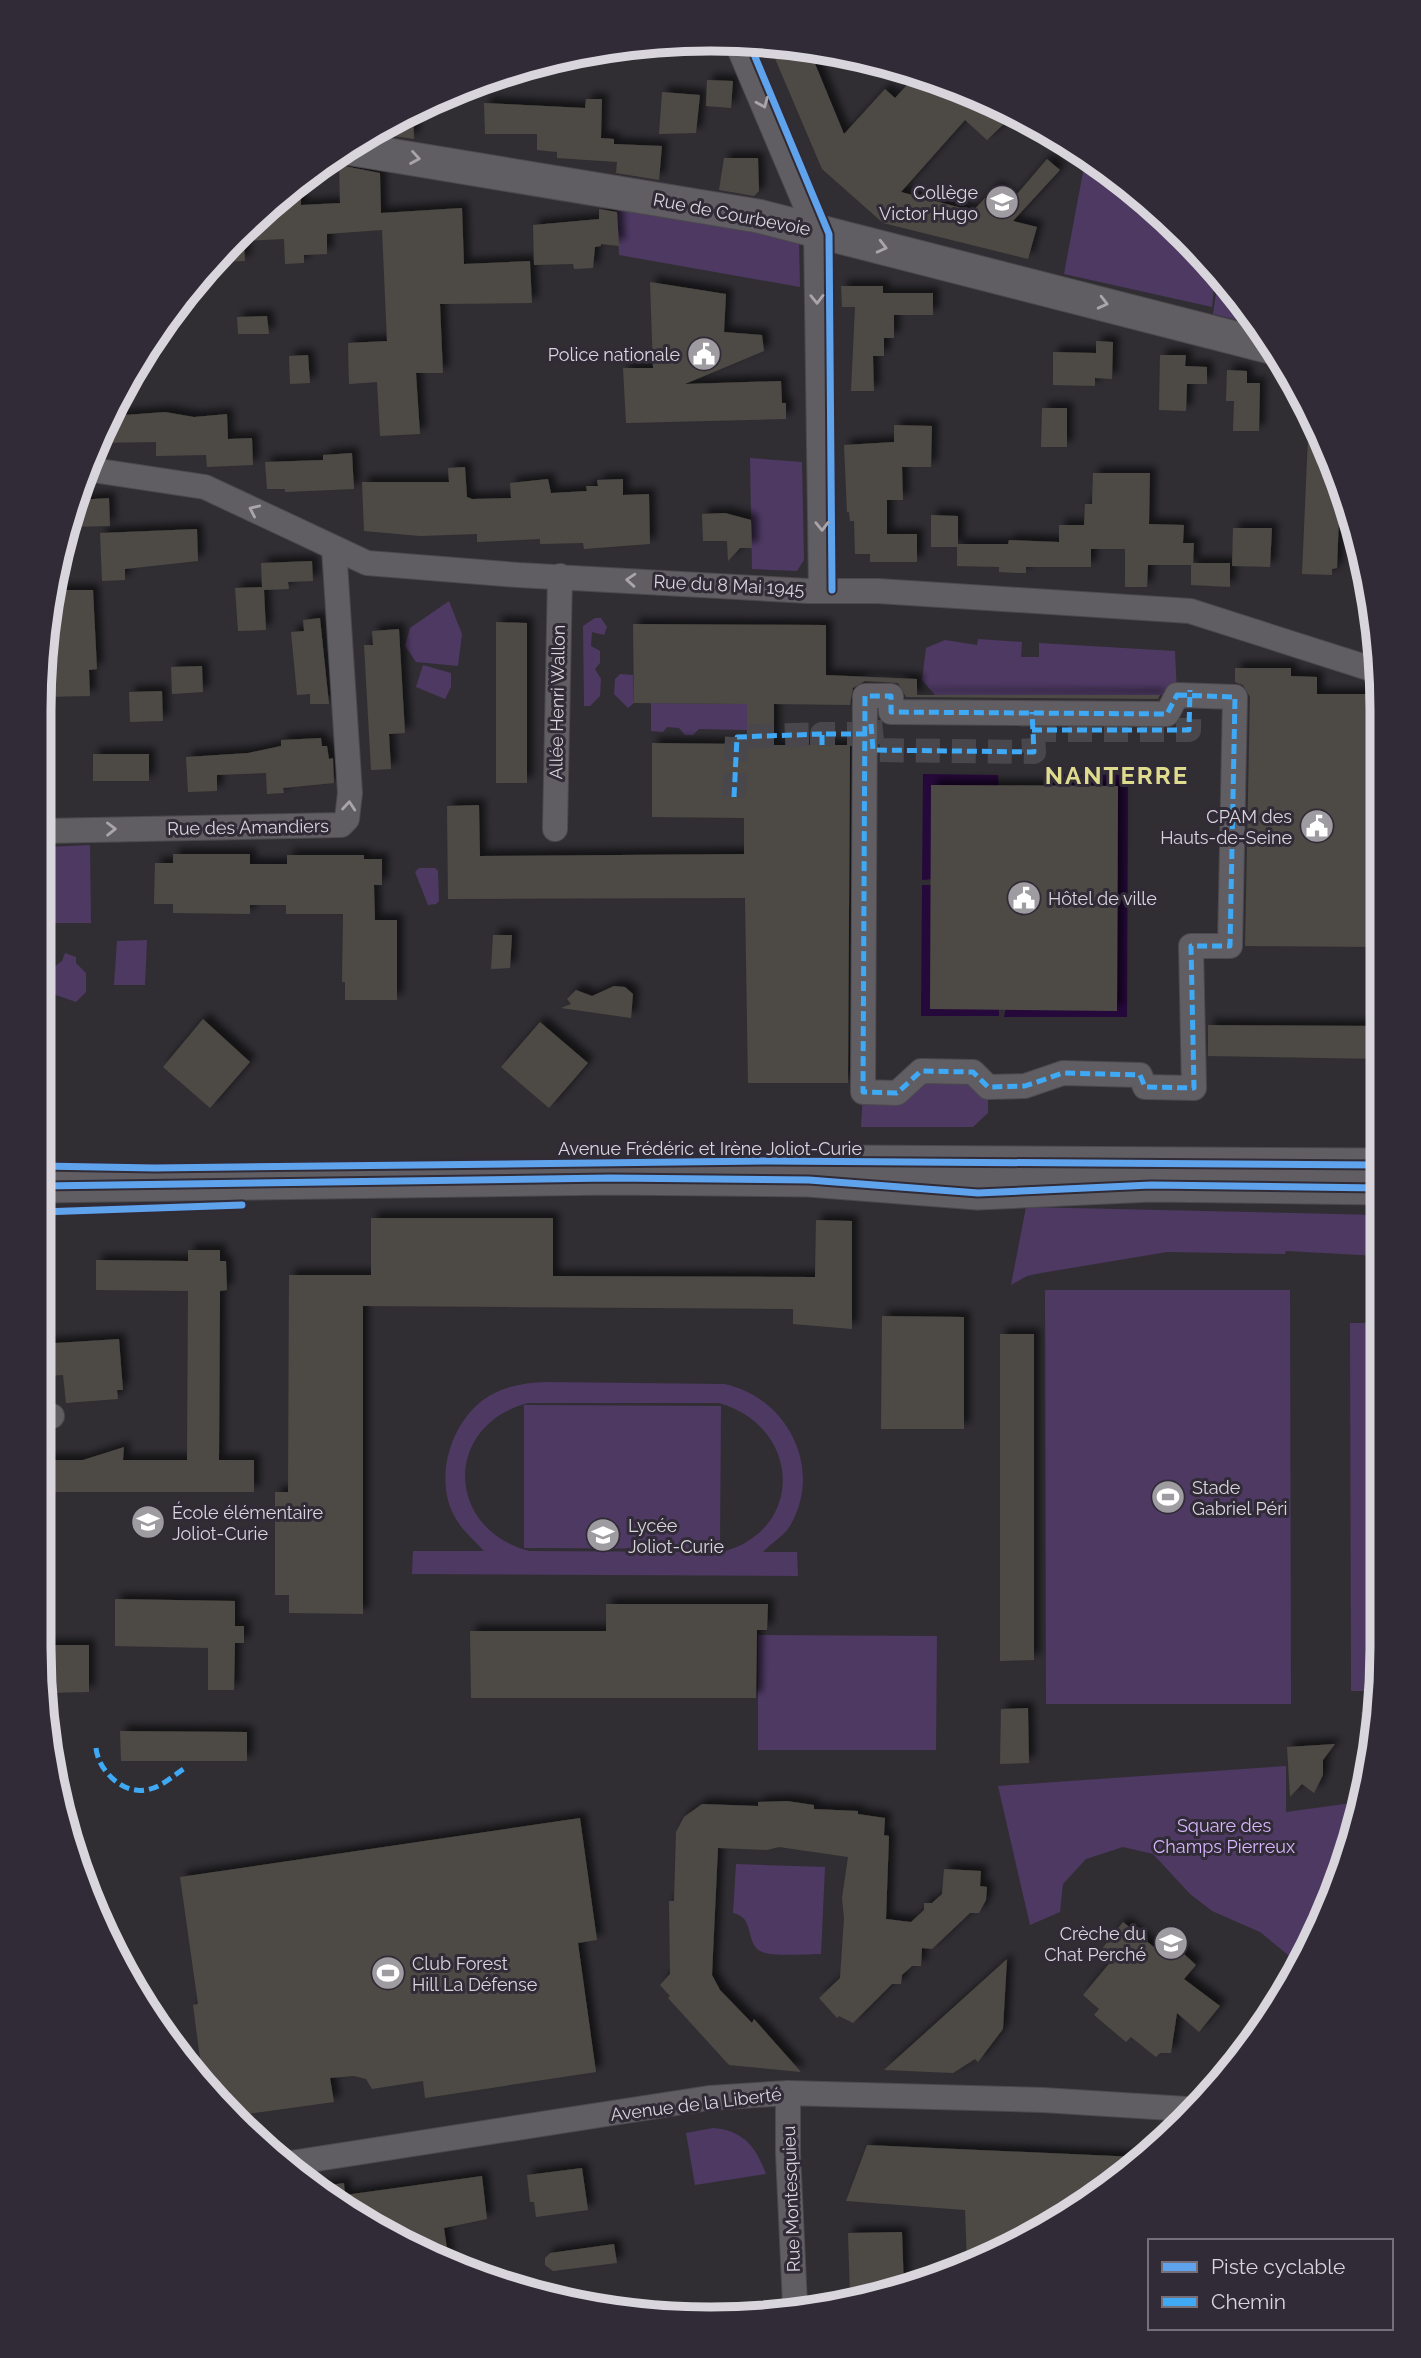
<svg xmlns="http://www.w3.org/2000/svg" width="1421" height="2358" font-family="Raleway,sans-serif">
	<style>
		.green { fill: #4e3963; fill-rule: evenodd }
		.water { fill: #26093b }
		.building { fill: #4d4a44; filter: url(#shadow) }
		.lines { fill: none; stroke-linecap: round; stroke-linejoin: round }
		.street-tunnel { stroke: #49474c; stroke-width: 24; stroke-dasharray: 24 12; stroke-linecap: butt }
		.street-casing { stroke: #4b494d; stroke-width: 26 }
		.secondary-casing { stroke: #4b494d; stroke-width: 35 }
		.street { stroke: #605e62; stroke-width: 24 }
		.secondary { stroke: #605e62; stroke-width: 33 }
		.quiet { stroke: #3fa9f5; stroke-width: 5; stroke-dasharray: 10 5; stroke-linecap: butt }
		.cycleway-casing { stroke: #302b36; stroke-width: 11 }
		.cycleway { stroke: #60a3ed; stroke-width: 7 }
		.oneway { stroke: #a9a5ab }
		.labels { text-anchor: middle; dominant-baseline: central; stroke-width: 6; stroke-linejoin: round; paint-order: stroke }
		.poi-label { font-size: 18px; fill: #d9d5dc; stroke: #302b36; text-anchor: start }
		.street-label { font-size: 18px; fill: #d9d5dc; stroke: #302b36 }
		.park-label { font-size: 18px; fill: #d9b7fe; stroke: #302b36 }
		.district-label { font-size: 24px; font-weight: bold; letter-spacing: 2px; fill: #dfdc8e; stroke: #302b36 }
		.rim { fill: none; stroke: #d9d5dc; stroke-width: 9 }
	</style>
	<defs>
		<filter id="shadow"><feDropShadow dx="6" dy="-6" stdDeviation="3.5" flood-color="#0009"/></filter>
	</defs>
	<rect width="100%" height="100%" fill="#302e33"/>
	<path class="green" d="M 1086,156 L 1119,177 L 1216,268 L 1212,307 L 1064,274 Z
		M 617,209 L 751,230 L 799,242 L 800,287 L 619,255 Z
		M 1219,273 L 1257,325 L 1213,314 Z
		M 750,458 L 802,462 L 804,560 L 797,571 L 752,569 Z
		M 449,601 L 462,634 L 458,666 L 416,662 L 405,646 L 410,628 Z
		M 595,618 L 601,618 L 607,627 L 604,635 L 592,632 L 591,646 L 600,651 L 600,663 L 595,669 L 601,679 L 600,696 L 590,706 L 584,706 L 583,626 Z
		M 978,639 L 1022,642 L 1021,657 L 1039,657 L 1039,643 L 1175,651 L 1177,695 L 935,695 L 922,680 L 926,648 L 945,640 L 977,645 Z
		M 423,665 L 451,673 L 451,687 L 445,699 L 416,687 Z
		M 620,674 L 633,675 L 634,703 L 628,708 L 614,694 L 615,679 Z
		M 651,703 L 747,704 L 747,730 L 699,729 L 693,735 L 685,735 L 679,728 L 667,727 L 663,732 L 651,731 Z
		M 90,845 L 91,923 L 52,923 L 48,847 Z
		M 419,868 L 435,868 L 438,871 L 439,901 L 436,904 L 428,905 L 415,872 Z
		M 147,940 L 145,985 L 114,985 L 117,941 Z
		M 65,953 L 76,957 L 76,963 L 86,973 L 86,992 L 76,1002 L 53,994 L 54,967 L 62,961 Z
		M 921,1071 L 988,1087 L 988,1113 L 973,1127 L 861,1127 L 863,1092 Z
		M 1026,1207 L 1379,1215 L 1379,1256 L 1286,1251 L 1285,1254 L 1167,1252 L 1041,1273 L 1027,1276 L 1011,1285 Z
		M 1045,1290 L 1290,1290 L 1291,1704 L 1046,1704 Z
		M 1350,1323 L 1378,1323 L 1377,1691 L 1351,1691 Z
		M 546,1382 L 724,1384 C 787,1397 824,1468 790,1526 C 784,1536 771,1543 763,1552 L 797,1552 L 798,1576 L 412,1574 L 413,1551 L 484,1551 C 475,1541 463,1531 456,1519 C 432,1480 451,1419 489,1396 C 507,1385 527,1383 546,1382 ZM 528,1403 L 719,1403 C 801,1426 806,1530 722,1552 L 529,1551 C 445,1529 443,1425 528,1403 Z
		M 524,1405 L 721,1406 L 720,1549 L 524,1548 Z
		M 758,1635 L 937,1636 L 936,1750 L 758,1750 Z
		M 1377,1711 L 1377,1735 L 1361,1795 L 1361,1712 Z
		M 1286,1766 L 1286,1812 L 1359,1802 L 1331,1904 L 1290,1977 L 1288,1955 L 1260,1932 L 1212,1911 L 1190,1894 L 1153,1854 L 1123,1847 L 1086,1859 L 1063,1884 L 1060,1912 L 1030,1925 L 998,1786 Z
		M 736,1864 L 825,1867 L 821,1954 C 807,1954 771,1957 760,1951 C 745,1942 755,1917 733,1913 Z
		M 713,2128 C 743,2130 756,2147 766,2174 L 695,2185 L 686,2133 Z"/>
	<path class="water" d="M 923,774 L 998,775 L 999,791 L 935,879 L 922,880 Z
		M 1052,774 L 1128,775 L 1127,1017 L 1004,1017 Z
		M 922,885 L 935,885 L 999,1003 L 999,1016 L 921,1016 Z"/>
	<path class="building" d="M 768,42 L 809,49 L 844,134 L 885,89 L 895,98 L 917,74 L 1015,113 L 987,140 L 965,120 L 901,192 L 973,211 L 996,186 L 1012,200 L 1047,159 L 1060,170 L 1013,221 L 1037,227 L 1028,259 L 883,223 L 822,169 Z
		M 707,80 L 733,81 L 731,108 L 706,106 Z
		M 662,92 L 700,95 L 696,133 L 659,134 Z
		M 586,99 L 602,99 L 601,138 L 614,139 L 614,144 L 662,146 L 659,180 L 616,173 L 617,162 L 557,158 L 557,152 L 537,150 L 537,134 L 485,134 L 484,103 L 585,108 Z
		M 413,111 L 414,139 L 393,136 L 392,121 Z
		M 724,158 L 758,158 L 759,191 L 754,196 L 719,190 Z
		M 339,165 L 380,173 L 381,213 L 462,208 L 464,264 L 530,261 L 532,303 L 440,304 L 443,373 L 416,373 L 420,434 L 380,436 L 377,382 L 349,384 L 348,343 L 387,341 L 382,230 L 327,234 L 327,254 L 304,255 L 304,263 L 285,264 L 284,239 L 244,241 L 245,261 L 214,262 L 278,198 L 301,197 L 301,205 L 340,203 Z
		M 599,209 L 617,212 L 619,246 L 601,244 L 601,246 L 595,247 L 593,268 L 574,269 L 573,264 L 534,265 L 533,225 L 599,219 Z
		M 650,282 L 726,294 L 724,332 L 762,335 L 764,351 L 685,384 L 781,381 L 782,403 L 786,403 L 786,419 L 626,423 L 623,368 L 653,368 Z
		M 841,286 L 883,286 L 883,293 L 933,293 L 933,315 L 894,315 L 894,338 L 884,338 L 884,356 L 873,356 L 874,391 L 851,391 L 855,307 L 842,307 Z
		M 267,316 L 269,334 L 238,334 L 237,317 Z
		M 1096,341 L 1113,342 L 1112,379 L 1095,378 L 1095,386 L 1053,385 L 1053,352 L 1096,353 Z
		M 308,355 L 310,383 L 290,384 L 289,356 Z
		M 1160,355 L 1186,355 L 1185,366 L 1207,367 L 1207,384 L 1187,384 L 1186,411 L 1159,410 Z
		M 1227,370 L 1247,371 L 1247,383 L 1260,383 L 1259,431 L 1233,431 L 1234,401 L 1226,401 Z
		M 1042,408 L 1067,408 L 1067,447 L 1041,447 Z
		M 165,412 L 194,417 L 227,414 L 228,439 L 252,438 L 253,465 L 207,467 L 206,455 L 156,456 L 156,442 L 96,443 L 111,416 Z
		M 1309,415 L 1352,517 L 1339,517 L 1337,568 L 1332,569 L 1332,575 L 1302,574 Z
		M 894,425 L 932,426 L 931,467 L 902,467 L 903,500 L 887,500 L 887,534 L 917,534 L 917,562 L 870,562 L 870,554 L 855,554 L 854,521 L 850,521 L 849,512 L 847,512 L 844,445 L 894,442 Z
		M 352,453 L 354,489 L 285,492 L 285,489 L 267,489 L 265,462 L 323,460 L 323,455 Z
		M 465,467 L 467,497 L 472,499 L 511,498 L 510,483 L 548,479 L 551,493 L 587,491 L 586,486 L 598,486 L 597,480 L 623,479 L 623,495 L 649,494 L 650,544 L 584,549 L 583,543 L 540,544 L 540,539 L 477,542 L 477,534 L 420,536 L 364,531 L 362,482 L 449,482 L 448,468 Z
		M 1093,473 L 1150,473 L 1149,524 L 1184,525 L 1183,543 L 1194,543 L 1193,563 L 1230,563 L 1230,587 L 1191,585 L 1191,565 L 1148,565 L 1147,587 L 1125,587 L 1125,549 L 1091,549 L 1091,567 L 1026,567 L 1026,573 L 1017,573 L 999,572 L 999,567 L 957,566 L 957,547 L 931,547 L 931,515 L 958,516 L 958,544 L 1008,544 L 1009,540 L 1059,542 L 1059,525 L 1084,525 L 1085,504 L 1092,504 Z
		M 109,498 L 110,526 L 70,527 L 77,500 Z
		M 725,513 L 751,520 L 752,548 L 740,548 L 728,561 L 727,541 L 703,541 L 702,514 Z
		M 1233,528 L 1272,528 L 1270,567 L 1232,566 Z
		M 197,529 L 198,561 L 125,569 L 125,580 L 102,581 L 100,533 Z
		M 312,561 L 313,581 L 288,582 L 289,589 L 264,590 L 266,630 L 238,631 L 235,588 L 262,587 L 261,563 Z
		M 53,590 L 93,590 L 97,669 L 89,670 L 90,696 L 44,697 L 44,623 Z
		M 320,618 L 329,704 L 310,704 L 310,694 L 297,695 L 291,632 L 304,631 L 303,620 Z
		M 496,622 L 527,623 L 527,783 L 496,783 Z
		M 633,624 L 826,625 L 826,675 L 917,679 L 917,695 L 1160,695 L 1158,699 L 906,697 L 898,683 L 865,681 L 853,688 L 850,705 L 774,704 L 774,745 L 850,745 L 848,1083 L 748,1083 L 745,898 L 448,899 L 447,806 L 479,805 L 480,856 L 744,854 L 744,818 L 652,817 L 652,743 L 747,744 L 747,704 L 634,703 Z
		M 399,629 L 405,733 L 389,734 L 391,769 L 371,770 L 364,645 L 373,645 L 372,631 Z
		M 202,666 L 203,692 L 172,694 L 171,667 Z
		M 1235,668 L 1291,668 L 1291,676 L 1317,677 L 1317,694 L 1369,694 L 1369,703 L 1381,703 L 1380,947 L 1245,946 L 1250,697 L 1243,685 L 1235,682 Z
		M 162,691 L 163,721 L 130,722 L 129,692 Z
		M 321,738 L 322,746 L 327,746 L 329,759 L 333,758 L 334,783 L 283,788 L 284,793 L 267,794 L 266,773 L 217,775 L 217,791 L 188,792 L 186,757 L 248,753 L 281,746 L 281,740 Z
		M 93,754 L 149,754 L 149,781 L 93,781 Z
		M 931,785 L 1118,786 L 1117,1011 L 930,1009 Z
		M 173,854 L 250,854 L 250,864 L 287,864 L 287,855 L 364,855 L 364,859 L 382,859 L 382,885 L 374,885 L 375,920 L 397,920 L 397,1000 L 345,1000 L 345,982 L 342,982 L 343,914 L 286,914 L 286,905 L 250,905 L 250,914 L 173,913 L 173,904 L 154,904 L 155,863 L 173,863 Z
		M 493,935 L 512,935 L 510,968 L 491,969 Z
		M 614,986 L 625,987 L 633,994 L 631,1018 L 561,1008 L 571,1004 L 567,999 L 576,990 L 592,996 Z
		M 203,1019 L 250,1062 L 210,1108 L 163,1067 Z
		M 540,1022 L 588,1063 L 549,1108 L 501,1067 Z
		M 1208,1025 L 1380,1026 L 1379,1059 L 1208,1056 Z
		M 371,1218 L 553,1218 L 553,1276 L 815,1277 L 816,1220 L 852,1221 L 852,1329 L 793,1324 L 793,1309 L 363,1306 L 363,1614 L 289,1613 L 289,1595 L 275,1595 L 275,1492 L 288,1492 L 289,1275 L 371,1275 Z
		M 188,1250 L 220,1250 L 220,1261 L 226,1261 L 227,1290 L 220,1291 L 219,1460 L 254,1460 L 254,1492 L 39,1492 L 40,1460 L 83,1460 L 124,1447 L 123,1460 L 187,1460 L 188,1291 L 96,1290 L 96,1260 L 188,1261 Z
		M 882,1316 L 964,1317 L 964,1429 L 881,1429 Z
		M 1000,1334 L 1034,1334 L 1034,1660 L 1000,1661 Z
		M 119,1339 L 123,1390 L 117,1390 L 118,1399 L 66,1403 L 63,1375 L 40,1376 L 40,1344 Z
		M 115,1599 L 235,1601 L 235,1626 L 244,1626 L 244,1643 L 235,1643 L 234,1690 L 208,1690 L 208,1648 L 115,1646 Z
		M 606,1604 L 768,1604 L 767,1630 L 757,1630 L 756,1698 L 471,1698 L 470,1631 L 606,1631 Z
		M 39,1645 L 89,1645 L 89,1692 L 46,1693 Z
		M 1028,1708 L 1029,1763 L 1000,1764 L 1001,1709 Z
		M 120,1731 L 247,1732 L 247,1761 L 121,1761 Z
		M 1335,1744 L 1323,1760 L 1323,1775 L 1314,1793 L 1302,1784 L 1290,1797 L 1287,1747 Z
		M 787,1801 L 814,1805 L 814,1809 L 858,1811 L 858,1814 L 885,1818 L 884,1835 L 889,1836 L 886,1919 L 911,1922 L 924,1910 L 924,1903 L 932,1903 L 942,1894 L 944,1869 L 981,1871 L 980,1886 L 987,1887 L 986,1900 L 979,1913 L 970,1913 L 932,1949 L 922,1948 L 921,1966 L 912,1966 L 902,1975 L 901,1984 L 892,1984 L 853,2023 L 839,2016 L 837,2018 L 819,1998 L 840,1978 L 844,1918 L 842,1898 L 848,1857 L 779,1847 L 767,1850 L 718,1848 L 712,1975 L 720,1990 L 752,2023 L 754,2019 L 801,2072 L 729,2065 L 668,1998 L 670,1996 L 660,1985 L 670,1974 L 669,1901 L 674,1901 L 676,1832 L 684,1817 L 702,1804 L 758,1806 L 758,1802 Z
		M 580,1818 L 597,1940 L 578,1943 L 596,2072 L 425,2098 L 423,2081 L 372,2089 L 366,2079 L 354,2076 L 330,2078 L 334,2102 L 240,2115 L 203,2081 L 193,2005 L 198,2004 L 180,1877 Z
		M 1123,1922 L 1160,1952 L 1169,1940 L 1196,1965 L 1184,1979 L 1220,2006 L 1199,2032 L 1177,2013 L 1171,2053 L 1160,2053 L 1156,2057 L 1131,2037 L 1126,2042 L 1094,2015 L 1099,2009 L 1083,1995 L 1113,1959 L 1101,1950 Z
		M 1007,1959 L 1003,2029 L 978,2062 L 975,2059 L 953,2073 L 884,2070 Z
		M 867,2145 L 1071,2154 L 1137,2157 L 1084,2206 L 967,2264 L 965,2210 L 846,2201 Z
		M 582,2168 L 588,2210 L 536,2217 L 534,2202 L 530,2202 L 527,2175 Z
		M 482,2176 L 487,2219 L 444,2228 L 449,2262 L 337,2206 L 316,2187 L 344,2183 L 345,2195 Z
		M 902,2232 L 904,2288 L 850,2296 L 848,2233 Z
		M 614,2244 L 617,2263 L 553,2271 L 545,2265 L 545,2258 L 550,2253 Z"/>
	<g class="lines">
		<path class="street-tunnel" d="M 870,721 L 873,750 L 1034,752 L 1032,712
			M 1032,730 L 1189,730 L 1190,690
			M 822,745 L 822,734 L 872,734
			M 734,797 L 737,737 L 822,734"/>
		<g class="street-casing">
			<path id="street" d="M 736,41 L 816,230 L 821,590
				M 86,469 L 205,487 L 367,563 L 518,575 L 808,591 L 878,591 L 1190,611 L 1381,672
				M 1177,695 L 1235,697 L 1230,946 L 1191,946 L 1194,1088 L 1145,1087 L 1140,1075 L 1063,1073 L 1025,1086 L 988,1087 L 973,1072 L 921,1071 L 897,1093 L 863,1092 L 865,696 L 891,696 L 891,712 L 1167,714 Z
				M 555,829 L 560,576
				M 43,831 L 341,825 L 347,819 L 350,793 L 334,548
				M 40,1416 L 52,1416
				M 788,2093 L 788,2153 L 795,2305
				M 291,2163 L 709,2098 L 788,2093 L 1043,2100 L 1187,2109"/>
		</g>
		<g class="secondary-casing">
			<path id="secondary" d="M 347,148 L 758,216 L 1274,348
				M 843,1162 L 1377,1165
				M 41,1186 L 610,1178 L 809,1180 L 978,1193 L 1151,1185 L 1379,1188"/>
		</g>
		<use href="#street" class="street"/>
		<use href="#secondary" class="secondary"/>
		<path class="quiet" d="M 1177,695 L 1235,697 L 1230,946 L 1191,946 L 1194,1088 L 1145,1087 L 1140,1075 L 1063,1073 L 1025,1086 L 988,1087 L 973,1072 L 921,1071 L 897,1093 L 863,1092 L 865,696 L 891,696 L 891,712 L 1167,714 Z
			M 871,724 L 873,750 L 1034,752 L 1032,712
			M 1032,730 L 1189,730 L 1190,690
			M 822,745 L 822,734 L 870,734
			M 734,797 L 737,737 L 822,734
			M 96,1748 C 98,1770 122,1794 146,1790 C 160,1788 173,1776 185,1768"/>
		<g class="cycleway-casing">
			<path id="cycleway" d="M 748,40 L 829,234 L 832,590
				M 41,1166 L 155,1168 L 769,1161 L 1379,1165
				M 41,1186 L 610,1178 L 809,1180 L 978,1193 L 1151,1185 L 1379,1188
				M 41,1212 L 242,1205"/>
		</g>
		<use href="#cycleway" class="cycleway"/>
	</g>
	<defs><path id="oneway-chevron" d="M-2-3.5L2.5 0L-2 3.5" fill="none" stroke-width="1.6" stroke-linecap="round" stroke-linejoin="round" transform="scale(1.75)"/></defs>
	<g class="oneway">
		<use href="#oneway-chevron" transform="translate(763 103) rotate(67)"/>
		<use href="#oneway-chevron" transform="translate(415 158) rotate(9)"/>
		<use href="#oneway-chevron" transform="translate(882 247) rotate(14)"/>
		<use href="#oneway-chevron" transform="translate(817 299) rotate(89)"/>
		<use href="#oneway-chevron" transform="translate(1103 303) rotate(14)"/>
		<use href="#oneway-chevron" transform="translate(254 510) rotate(-155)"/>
		<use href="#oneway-chevron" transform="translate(822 526) rotate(89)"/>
		<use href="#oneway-chevron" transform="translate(631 580) rotate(-176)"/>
		<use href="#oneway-chevron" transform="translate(349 806) rotate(-85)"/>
		<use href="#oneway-chevron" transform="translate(111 829) rotate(-1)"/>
	</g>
	<defs>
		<g id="school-disc" transform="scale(1.75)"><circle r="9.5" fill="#9e9ba1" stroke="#302b36"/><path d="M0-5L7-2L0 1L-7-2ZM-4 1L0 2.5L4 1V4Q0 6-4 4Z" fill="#fff"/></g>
		<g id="civic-disc" transform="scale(1.75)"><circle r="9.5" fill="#9e9ba1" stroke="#302b36"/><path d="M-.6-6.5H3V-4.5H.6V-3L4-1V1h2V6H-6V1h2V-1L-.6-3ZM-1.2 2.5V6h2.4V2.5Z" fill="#fff"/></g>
		<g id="stadium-disc" transform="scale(1.75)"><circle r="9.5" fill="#9e9ba1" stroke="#302b36"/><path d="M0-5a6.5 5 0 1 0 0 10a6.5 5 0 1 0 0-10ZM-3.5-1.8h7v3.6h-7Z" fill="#fff"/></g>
	</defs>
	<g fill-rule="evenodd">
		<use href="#school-disc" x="1002" y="202"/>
		<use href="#civic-disc" x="704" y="354"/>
		<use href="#civic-disc" x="1317" y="826"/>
		<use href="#civic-disc" x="1024" y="898"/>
		<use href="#stadium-disc" x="1168" y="1497"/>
		<use href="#school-disc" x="148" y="1522"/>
		<use href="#school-disc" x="603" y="1535"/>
		<use href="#school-disc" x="1171" y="1943"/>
		<use href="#stadium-disc" x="388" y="1973"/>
	</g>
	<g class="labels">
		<g class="poi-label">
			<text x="978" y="192" text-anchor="end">Collège<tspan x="978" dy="21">Victor Hugo</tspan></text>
			<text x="680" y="354" text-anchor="end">Police nationale</text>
			<text x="1292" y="816" text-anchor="end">CPAM des<tspan x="1292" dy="21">Hauts-de-Seine</tspan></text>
			<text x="1048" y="898">Hôtel de ville</text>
			<text x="1192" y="1487">Stade<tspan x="1192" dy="21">Gabriel Péri</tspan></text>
			<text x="172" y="1512">École élémentaire<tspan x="172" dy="21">Joliot-Curie</tspan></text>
			<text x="628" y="1525">Lycée<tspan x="628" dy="21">Joliot-Curie</tspan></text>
			<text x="1146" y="1933" text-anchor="end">Crèche du<tspan x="1146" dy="21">Chat Perché</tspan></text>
			<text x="412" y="1963">Club Forest<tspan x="412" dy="21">Hill La Défense</tspan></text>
		</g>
		<g class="street-label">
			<text transform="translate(732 214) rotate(11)">Rue de Courbevoie</text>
			<text transform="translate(729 585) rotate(3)">Rue du 8 Mai 1945</text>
			<text transform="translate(557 702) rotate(-89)">Allée Henri Wallon</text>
			<text transform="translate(248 827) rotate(-1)">Rue des Amandiers</text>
			<text x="710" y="1148">Avenue Frédéric et Irène Joliot-Curie</text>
			<text transform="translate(696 2104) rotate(-7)">Avenue de la Liberté</text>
			<text transform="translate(791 2199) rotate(-92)">Rue Montesquieu</text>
		</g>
		<g class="park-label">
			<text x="1224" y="1825">Square des<tspan x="1224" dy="21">Champs Pierreux</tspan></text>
		</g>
		<g class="district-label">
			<text x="1117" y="775">NANTERRE</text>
		</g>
	</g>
	<path d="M0 0H1421V2358H0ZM710 51H711A659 659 0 0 1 1370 710V1648A659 659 0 0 1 711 2307H710A659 659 0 0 1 51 1648V710A659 659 0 0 1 710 51Z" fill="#302b36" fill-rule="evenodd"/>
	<path class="rim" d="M710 51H711A659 659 0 0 1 1370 710V1648A659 659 0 0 1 711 2307H710A659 659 0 0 1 51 1648V710A659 659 0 0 1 710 51Z"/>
	<rect x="1148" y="2239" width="245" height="91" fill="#302b36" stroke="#746f78" stroke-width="2"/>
	<rect x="1162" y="2262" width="35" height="10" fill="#60a3ed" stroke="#746f78" stroke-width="2"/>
	<text x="1211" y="2274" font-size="21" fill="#d9d5dc">Piste cyclable</text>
	<rect x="1162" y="2297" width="35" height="10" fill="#3fa9f5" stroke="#746f78" stroke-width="2"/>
	<text x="1211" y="2309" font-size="21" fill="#d9d5dc">Chemin</text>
</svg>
